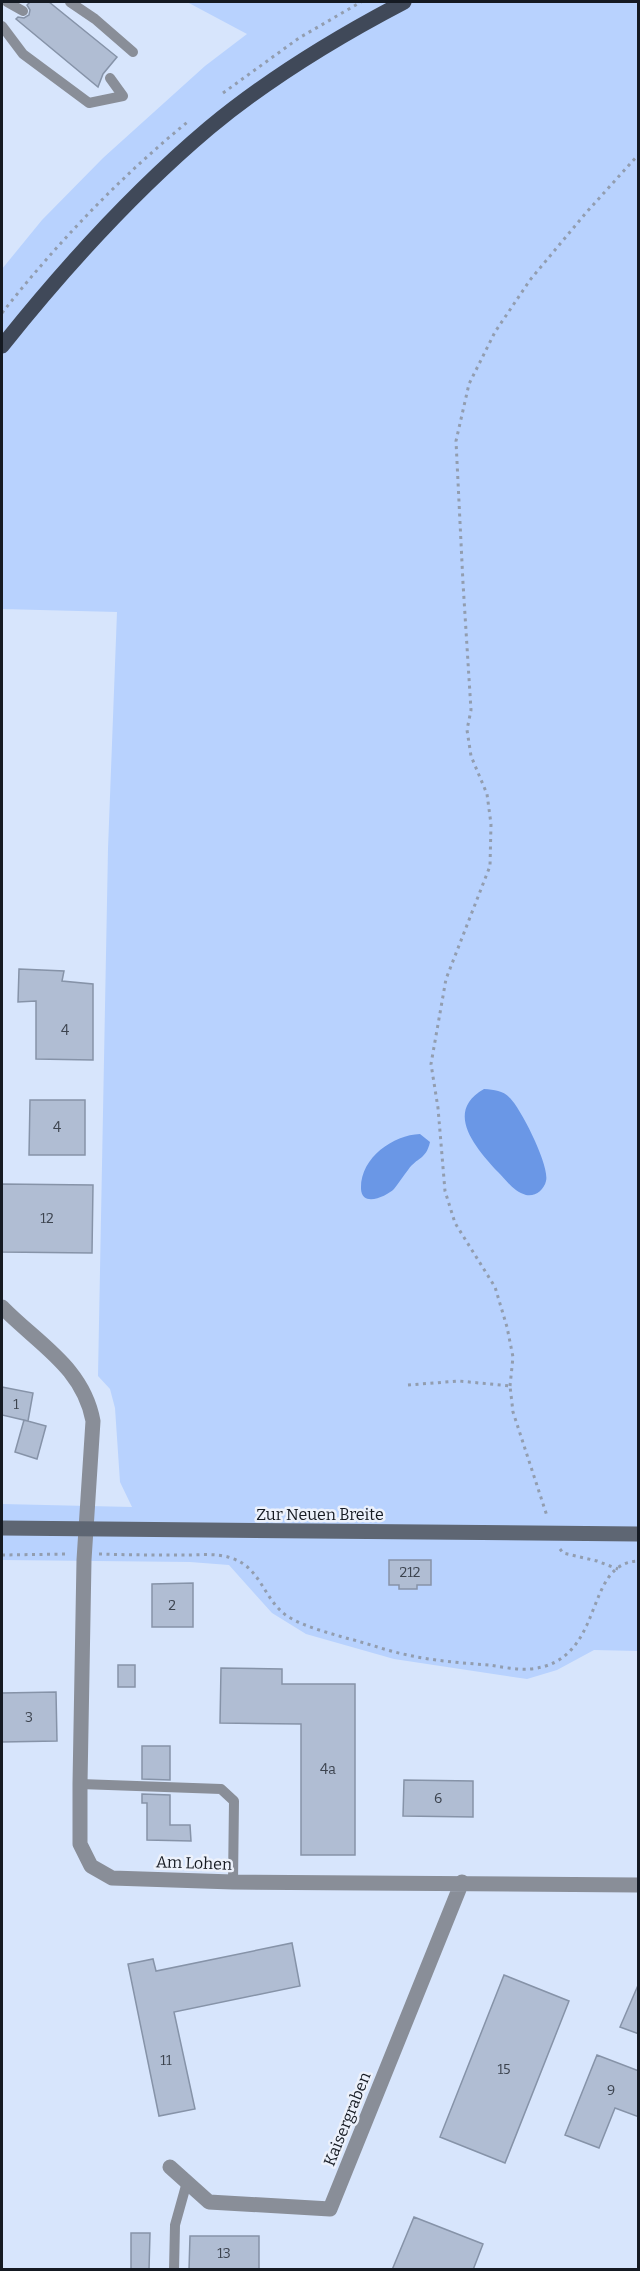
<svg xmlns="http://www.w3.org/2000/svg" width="640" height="2271" font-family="Bitter,serif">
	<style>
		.green { fill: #b8d2fe }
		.water { fill: #6a97e6 }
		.building { fill: #b0bdd3; stroke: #8693a8; stroke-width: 1.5 }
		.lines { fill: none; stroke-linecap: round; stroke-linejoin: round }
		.path { stroke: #929daf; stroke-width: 3; stroke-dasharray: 3 4.5; stroke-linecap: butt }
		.lane { stroke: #898e98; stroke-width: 10 }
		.street { stroke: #898e98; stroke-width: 15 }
		.secondary { stroke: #5e6673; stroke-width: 15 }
		.primary { stroke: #404959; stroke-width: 15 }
		.labels { text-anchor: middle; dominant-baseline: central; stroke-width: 5; stroke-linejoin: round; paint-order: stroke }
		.number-label { font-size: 14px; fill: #3c434e }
		.street-label { font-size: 16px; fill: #151a22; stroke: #ecf1fb }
	</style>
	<rect width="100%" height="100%" fill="#d7e5fc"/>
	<path class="green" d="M 187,2 L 638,2 L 638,1651 L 594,1650 L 557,1670 L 527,1679 L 394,1659 L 306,1634 L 272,1613 L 229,1565 L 190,1562 L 2,1560 L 2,1504 L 132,1507 L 120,1482 L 115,1408 L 110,1389 L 98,1376 L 108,849 L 117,612 L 2,609 L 2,269 L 42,220 L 103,158 L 205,66 L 247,34 Z"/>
	<path class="water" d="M 484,1089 C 495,1090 502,1090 510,1098 C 521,1109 550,1166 546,1181 C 544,1190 535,1197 526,1195 C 514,1192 506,1180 498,1172 C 477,1149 443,1112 484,1089 Z
		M 420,1134 L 430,1142 C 426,1160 417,1157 408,1170 C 403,1176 399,1183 394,1189 C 387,1196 362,1208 361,1189 C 360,1158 393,1135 420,1134 Z"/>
	<path class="building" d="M 30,2 L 49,2 L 117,57 L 103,74 L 98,87 L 16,19 L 18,17 L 24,18 L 29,15 L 30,10 L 27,5 Z
		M 19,969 L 64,971 L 62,981 L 93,984 L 93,1060 L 36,1059 L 36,1001 L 18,1002 Z
		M 30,1100 L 85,1100 L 85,1155 L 29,1155 Z
		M 2,1184 L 93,1185 L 92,1253 L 2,1252 Z
		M 2,1387 L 33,1393 L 28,1421 L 2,1415 Z
		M 24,1420 L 46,1426 L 37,1459 L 15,1452 Z
		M 389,1560 L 431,1560 L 431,1585 L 417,1585 L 417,1589 L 399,1589 L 399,1585 L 389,1585 Z
		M 193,1583 L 193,1627 L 152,1627 L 152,1584 Z
		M 118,1665 L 135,1665 L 135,1687 L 118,1687 Z
		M 221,1668 L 282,1669 L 282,1684 L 355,1684 L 355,1855 L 301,1855 L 301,1724 L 220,1723 Z
		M 56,1692 L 57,1741 L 2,1742 L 2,1693 Z
		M 142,1746 L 170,1746 L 170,1780 L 142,1779 Z
		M 404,1780 L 473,1781 L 473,1817 L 403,1816 Z
		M 142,1794 L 170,1795 L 170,1825 L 190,1825 L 191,1841 L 147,1840 L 147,1803 L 142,1803 Z
		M 292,1943 L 300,1986 L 174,2012 L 195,2109 L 159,2116 L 128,1964 L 153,1959 L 156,1971 Z
		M 504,1975 L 569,2001 L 505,2163 L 440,2137 Z
		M 639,1983 L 639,2034 L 620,2027 Z
		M 597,2055 L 639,2071 L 639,2117 L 615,2108 L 599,2148 L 565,2135 Z
		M 414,2217 L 483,2244 L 473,2270 L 392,2270 Z
		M 131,2233 L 150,2233 L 149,2270 L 131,2270 Z
		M 190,2236 L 259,2236 L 259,2270 L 189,2270 Z"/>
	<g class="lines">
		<path class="path" d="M 223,93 L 299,38 L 361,2
			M 2,313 C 56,244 122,175 190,120
			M 408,1385 L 459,1381 L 510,1386 L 513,1412 L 547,1516
			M 510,1386 L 513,1357 L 507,1327 L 495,1287 L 455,1223 L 445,1191 L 438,1108 L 431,1064 L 446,979 L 490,866 L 491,824 L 487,794 L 471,756 L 467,730 L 471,710 L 463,583 L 456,441 L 469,384 L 495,332 L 530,280 L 585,214 L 638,155
			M 560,1549 L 563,1553 L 597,1561 L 618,1569
			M 99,1554 C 128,1555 157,1555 186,1555 C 200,1555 218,1553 231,1558 C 261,1567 263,1599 287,1616 C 305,1627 326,1632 346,1638 C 367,1643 387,1651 408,1655 C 434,1661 462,1663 489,1665 C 502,1667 517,1670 530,1669 C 607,1662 582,1563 638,1561
			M 2,1555 L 69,1554"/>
		<path class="lane" d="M 7,2 L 23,11
			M 70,2 L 95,19 L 133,52
			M 2,26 L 23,54 L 89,103 L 123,96 L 110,78
			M 80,1784 L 221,1789 L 234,1801 L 233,1882
			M 174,2270 L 175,2225 L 187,2182"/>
		<path class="street" d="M 2,1307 C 38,1344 83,1367 93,1421 L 84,1560 L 80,1784 L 80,1844 L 91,1866 L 112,1878 L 233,1882 L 638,1885
			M 170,2167 L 209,2202 L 330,2209 L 462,1882"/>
		<path class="secondary" d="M 2,1528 L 638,1534"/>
		<path class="primary" d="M 2,346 C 65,267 132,193 209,128 C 268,79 337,37 404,2"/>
	</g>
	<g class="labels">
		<g class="number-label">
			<text x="65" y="1030">4</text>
			<text x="57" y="1127">4</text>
			<text x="47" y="1218">12</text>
			<text x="16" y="1404">1</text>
			<text x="410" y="1572">212</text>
			<text x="172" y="1605">2</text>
			<text x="29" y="1717">3</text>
			<text x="328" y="1769">4a</text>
			<text x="438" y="1798">6</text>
			<text x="166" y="2060">11</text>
			<text x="504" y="2069">15</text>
			<text x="611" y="2090">9</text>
			<text x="224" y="2253">13</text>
		</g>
		<g class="street-label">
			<text x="320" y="1514">Zur Neuen Breite</text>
			<text transform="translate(194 1863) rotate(2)">Am Lohen</text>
			<text transform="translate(347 2119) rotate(-68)">Kaisergraben</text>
		</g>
	</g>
	<rect width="640" height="2271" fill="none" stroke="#151a22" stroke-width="6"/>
</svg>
